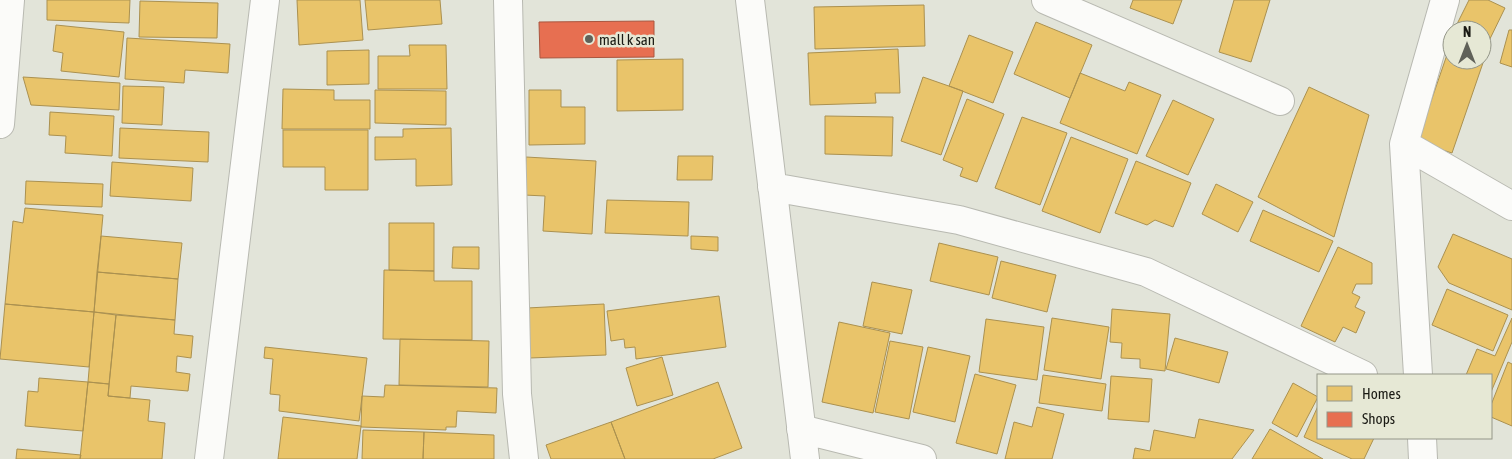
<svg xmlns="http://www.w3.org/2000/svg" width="1512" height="459" font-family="'Asap Condensed',sans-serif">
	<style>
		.homes { fill: #e9c46a; stroke: #ab9150 }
		.shops { fill: #e76f51; stroke: #aa563f }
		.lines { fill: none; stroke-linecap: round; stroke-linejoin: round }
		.street-casing { stroke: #b8b9b1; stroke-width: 30 }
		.street { stroke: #fbfbf9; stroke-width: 28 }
		.poi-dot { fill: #606159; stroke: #e6e8d5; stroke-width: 2 }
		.labels { text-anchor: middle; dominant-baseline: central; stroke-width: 5; stroke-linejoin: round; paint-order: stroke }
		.poi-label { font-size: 15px; fill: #1a1a14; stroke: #e6e8d5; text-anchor: start }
	</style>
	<rect width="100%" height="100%" fill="#e2e4d9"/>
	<path class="homes" d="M 47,0 L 130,0 L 129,23 L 47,20 Z
		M 297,0 L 360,0 L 363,40 L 299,45 Z
		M 365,0 L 440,0 L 442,24 L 368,30 Z
		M 1133,0 L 1182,0 L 1173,24 L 1130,8 Z
		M 1234,0 L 1270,0 L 1251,62 L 1219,52 Z
		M 1469,0 L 1488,0 L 1505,8 L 1486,47 L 1482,45 L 1482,30 L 1454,30 Z
		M 140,1 L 218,3 L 217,38 L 139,37 Z
		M 924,5 L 925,46 L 815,49 L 814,7 Z
		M 1036,22 L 1092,45 L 1070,98 L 1014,74 Z
		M 56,25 L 124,32 L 119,77 L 61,71 L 63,53 L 53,51 Z
		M 1509,30 L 1512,30 L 1512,67 L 1500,63 Z
		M 969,35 L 1013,52 L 993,103 L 949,86 Z
		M 127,38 L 230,44 L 228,73 L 185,70 L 184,83 L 125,79 Z
		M 409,45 L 446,45 L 447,89 L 378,89 L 378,56 L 410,56 Z
		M 1450,46 L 1452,46 L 1452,60 L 1482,60 L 1482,56 L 1485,57 L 1452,153 L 1417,142 Z
		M 898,49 L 900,93 L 875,93 L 876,103 L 810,105 L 808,53 Z
		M 369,50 L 369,84 L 327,85 L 327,51 Z
		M 683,59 L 683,110 L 617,111 L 617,60 Z
		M 1080,73 L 1125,91 L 1129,82 L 1161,95 L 1137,154 L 1060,123 Z
		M 23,77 L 120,83 L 119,110 L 31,105 Z
		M 923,77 L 963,91 L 941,155 L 901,141 Z
		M 123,86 L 164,87 L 162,125 L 122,123 Z
		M 1309,87 L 1369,115 L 1334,237 L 1258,197 Z
		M 283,89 L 334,90 L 334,100 L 370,100 L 370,129 L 282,129 Z
		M 375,90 L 446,91 L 446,125 L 375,123 Z
		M 529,90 L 561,90 L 561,107 L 585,107 L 585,144 L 529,145 Z
		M 967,99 L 1004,114 L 977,182 L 960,176 L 963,168 L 943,160 Z
		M 1173,100 L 1214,119 L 1188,175 L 1146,156 Z
		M 50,112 L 114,116 L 112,156 L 65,153 L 66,136 L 49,135 Z
		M 825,116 L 893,117 L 892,156 L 825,154 Z
		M 1022,117 L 1067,133 L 1040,205 L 995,188 Z
		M 120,128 L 209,132 L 208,162 L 119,158 Z
		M 451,128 L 452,185 L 416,186 L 416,159 L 375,160 L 375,137 L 403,137 L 403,129 Z
		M 283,130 L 368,130 L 368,190 L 325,190 L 325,167 L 283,167 Z
		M 1071,137 L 1128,159 L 1100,233 L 1042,211 Z
		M 678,156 L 713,156 L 712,180 L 677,180 Z
		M 526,157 L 596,161 L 592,234 L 543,231 L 545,196 L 524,195 Z
		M 1136,161 L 1191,183 L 1173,227 L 1155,220 L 1147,225 L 1115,213 Z
		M 112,162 L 193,168 L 191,201 L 110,196 Z
		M 26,181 L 103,184 L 102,207 L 25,204 Z
		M 1216,184 L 1253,202 L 1238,232 L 1202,214 Z
		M 607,200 L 689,202 L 688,236 L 605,233 Z
		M 25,208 L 103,215 L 94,312 L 5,304 L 13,221 L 23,223 Z
		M 1263,210 L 1333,241 L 1319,272 L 1250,241 Z
		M 389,223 L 434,223 L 434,271 L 389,270 Z
		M 1453,234 L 1512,259 L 1512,310 L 1449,283 L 1438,267 Z
		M 101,236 L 182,243 L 178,279 L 97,272 Z
		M 691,236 L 718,237 L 718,251 L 691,249 Z
		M 939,243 L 998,257 L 989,295 L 930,281 Z
		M 453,247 L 479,247 L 479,269 L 452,268 Z
		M 1338,247 L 1372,263 L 1372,284 L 1356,284 L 1352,293 L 1360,297 L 1355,307 L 1365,312 L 1356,333 L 1343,327 L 1335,342 L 1301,326 Z
		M 1001,261 L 1056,275 L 1047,312 L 992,298 Z
		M 384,270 L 434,271 L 434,281 L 472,281 L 472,340 L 383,339 Z
		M 97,272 L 178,279 L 175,320 L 94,312 Z
		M 872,282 L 912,290 L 902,334 L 863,326 Z
		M 1447,289 L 1508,315 L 1493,351 L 1432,325 Z
		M 719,296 L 726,347 L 636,359 L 635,347 L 625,348 L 624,339 L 611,341 L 607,311 Z
		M 5,304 L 94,312 L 89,367 L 0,359 Z
		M 604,304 L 606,355 L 530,358 L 527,308 Z
		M 1112,309 L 1170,314 L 1165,371 L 1140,368 L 1140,359 L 1121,358 L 1122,343 L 1110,342 Z
		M 94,312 L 116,315 L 109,384 L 88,382 Z
		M 116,315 L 175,320 L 174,334 L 193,336 L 191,358 L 177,356 L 176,372 L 190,374 L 188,391 L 131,386 L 130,398 L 108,396 Z
		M 1052,318 L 1109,327 L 1101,379 L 1044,370 Z
		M 1512,318 L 1512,342 L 1491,392 L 1491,375 L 1466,375 L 1477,349 L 1495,356 Z
		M 986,319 L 1044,327 L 1037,380 L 979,372 Z
		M 839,322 L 890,333 L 873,413 L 822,402 Z
		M 1175,338 L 1228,352 L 1219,383 L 1166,369 Z
		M 400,339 L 489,341 L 488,387 L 399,385 Z
		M 890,341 L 923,347 L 909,419 L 875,412 Z
		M 265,347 L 367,358 L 359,421 L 279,411 L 280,395 L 270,394 L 273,359 L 264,358 Z
		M 928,347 L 970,356 L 955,422 L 913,412 Z
		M 662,357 L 673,395 L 637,406 L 626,368 Z
		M 1508,362 L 1512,364 L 1512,426 L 1491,417 L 1491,405 Z
		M 975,374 L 1016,385 L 997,454 L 956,443 Z
		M 1043,375 L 1106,384 L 1102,411 L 1039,403 Z
		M 1111,376 L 1152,379 L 1149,422 L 1108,419 Z
		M 39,378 L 88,382 L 83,431 L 25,426 L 28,391 L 38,392 Z
		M 88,382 L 109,384 L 108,396 L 150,400 L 148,421 L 165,423 L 162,459 L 80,459 Z
		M 718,382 L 742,448 L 713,459 L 625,459 L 611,422 Z
		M 1293,383 L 1318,397 L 1297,437 L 1272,423 Z
		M 385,385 L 497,388 L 496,413 L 457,411 L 456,427 L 446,427 L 446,430 L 361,427 L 362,396 L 384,397 Z
		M 1318,406 L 1318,438 L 1374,438 L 1364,459 L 1352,459 L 1304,437 Z
		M 1037,407 L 1064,414 L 1052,459 L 1005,459 L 1014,422 L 1032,427 Z
		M 283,417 L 361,426 L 357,459 L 278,459 Z
		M 1199,419 L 1254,430 L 1232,459 L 1133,459 L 1135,448 L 1150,451 L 1154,430 L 1195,438 Z
		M 611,422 L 625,459 L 551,459 L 546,445 Z
		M 1270,429 L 1323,459 L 1252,459 Z
		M 363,430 L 424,432 L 423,459 L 362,459 Z
		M 424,432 L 494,435 L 494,459 L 423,459 Z
		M 17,449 L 81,455 L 80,459 L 16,459 Z"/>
	<path class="shops" d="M 654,21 L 654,57 L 540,58 L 539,22 Z"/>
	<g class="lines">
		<g class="street-casing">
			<path id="street" d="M 508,0 L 517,394 L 524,459
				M 750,0 L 805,459
				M 1046,0 L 1280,101
				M 0,124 L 10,0
				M 1404,144 L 1512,206
				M 772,187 L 959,220 L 1146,272 L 1363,375
				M 1418,375 L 1404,144 L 1445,0
				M 801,429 L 922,459
				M 1422,438 L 1423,459
				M 209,459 L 265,0"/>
		</g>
		<use href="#street" class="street"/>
	</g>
	<circle class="poi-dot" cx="589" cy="39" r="5"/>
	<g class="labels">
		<g class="poi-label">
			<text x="599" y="39">mall k san</text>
		</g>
	</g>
	<rect x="1317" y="374" width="175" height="65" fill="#e6e8d5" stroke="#949688"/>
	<rect x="1327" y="386" width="25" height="15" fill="#e9c46a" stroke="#949688"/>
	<text x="1362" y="399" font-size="15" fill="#1a1a14">Homes</text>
	<rect x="1327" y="412" width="25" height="15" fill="#e76f51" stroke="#949688"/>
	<text x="1362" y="424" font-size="15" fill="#1a1a14">Shops</text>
	<g transform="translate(1467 45)"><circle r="24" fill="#e6e8d5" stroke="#949688"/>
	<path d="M0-4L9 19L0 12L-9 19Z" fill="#606159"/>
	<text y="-8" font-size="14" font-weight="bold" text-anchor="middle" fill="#1a1a14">N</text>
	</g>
</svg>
